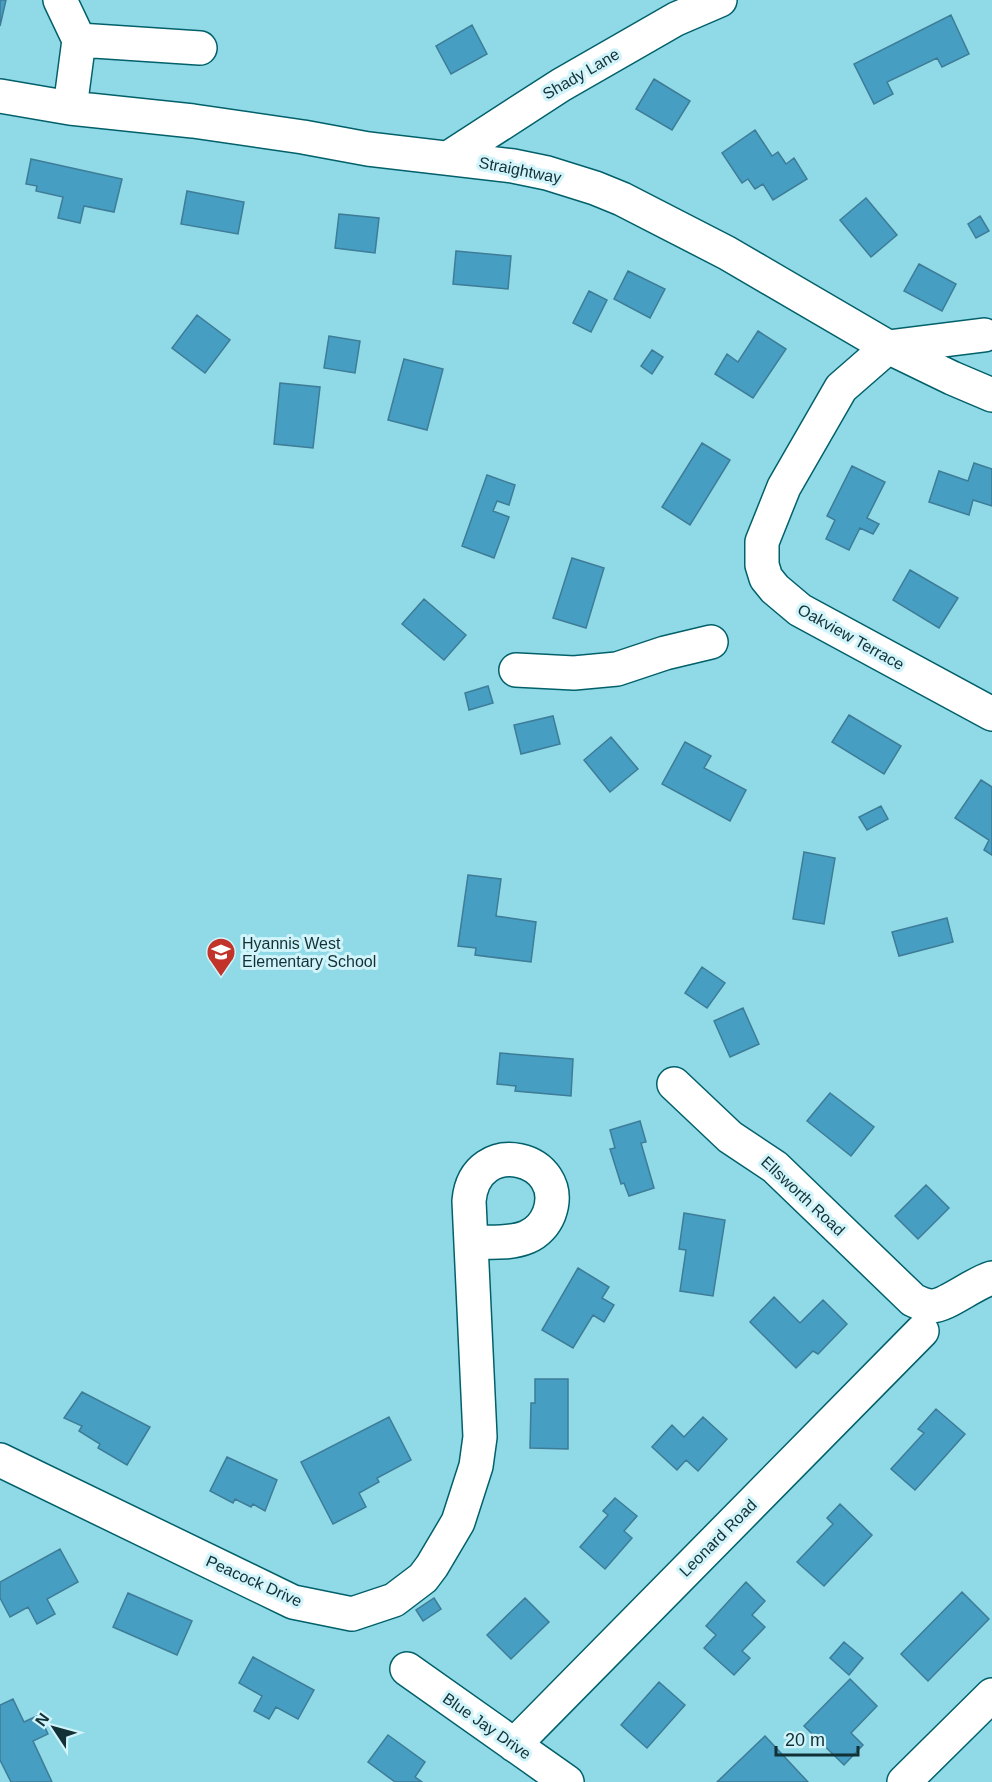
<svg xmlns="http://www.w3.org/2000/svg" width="992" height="1782" font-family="Helvetica,sans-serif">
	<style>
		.building { fill: #469ec3; stroke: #3e7c97; stroke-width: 1.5 }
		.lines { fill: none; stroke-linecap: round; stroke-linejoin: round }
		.minor-casing { stroke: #02606b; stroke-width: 36 }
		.minor { stroke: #fff; stroke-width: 33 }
		.labels { text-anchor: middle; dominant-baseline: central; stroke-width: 6; stroke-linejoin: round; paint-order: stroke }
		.street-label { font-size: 16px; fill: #113136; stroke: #d0f4fa }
		.poi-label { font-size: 16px; fill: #113136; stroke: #d0f4fa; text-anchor: start }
	</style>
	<rect width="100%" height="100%" fill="#8fdae6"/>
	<path class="building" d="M 0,0 L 6,0 L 0,26 Z
		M 951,15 L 969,54 L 942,67 L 937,58 L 887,82 L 893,94 L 874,104 L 854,64 Z
		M 472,25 L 487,54 L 451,74 L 436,46 Z
		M 654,79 L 690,101 L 672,130 L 636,109 Z
		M 755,130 L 772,156 L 778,152 L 786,164 L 794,158 L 807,179 L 773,200 L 763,184 L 755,189 L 748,179 L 742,183 L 722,153 Z
		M 31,159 L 122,179 L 114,212 L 84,206 L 80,223 L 58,218 L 63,197 L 36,191 L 37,186 L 26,184 Z
		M 187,191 L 244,202 L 238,234 L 181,224 Z
		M 866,198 L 897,235 L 871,257 L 840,220 Z
		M 339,214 L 379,218 L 375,253 L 335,248 Z
		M 980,216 L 989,231 L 976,238 L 968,224 Z
		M 456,251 L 511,256 L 508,289 L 453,284 Z
		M 919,264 L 956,284 L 942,311 L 904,291 Z
		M 628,271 L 665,289 L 650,318 L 614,299 Z
		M 589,291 L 607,300 L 591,332 L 573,323 Z
		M 197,315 L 230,340 L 205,373 L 172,348 Z
		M 758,331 L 786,349 L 753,398 L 715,374 L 727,354 L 738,362 Z
		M 329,336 L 360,341 L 355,373 L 324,368 Z
		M 652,350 L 663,357 L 652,374 L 641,366 Z
		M 404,359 L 443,369 L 427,430 L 388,420 Z
		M 280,383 L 320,387 L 313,448 L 274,444 Z
		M 702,443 L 730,460 L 690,525 L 662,507 Z
		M 974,463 L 992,469 L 992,506 L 973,500 L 969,515 L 929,502 L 939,471 L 968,481 Z
		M 852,466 L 885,482 L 867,518 L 879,524 L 873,534 L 860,528 L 849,550 L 826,539 L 835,520 L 827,516 Z
		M 487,475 L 515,485 L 509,505 L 497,501 L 493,511 L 509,517 L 494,558 L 462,546 Z
		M 572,558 L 604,568 L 586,628 L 553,618 Z
		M 910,570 L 958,598 L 939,628 L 893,600 Z
		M 424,599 L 466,635 L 444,660 L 402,624 Z
		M 488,686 L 493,703 L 469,710 L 465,693 Z
		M 849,715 L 901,746 L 884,774 L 832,742 Z
		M 553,716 L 560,744 L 521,754 L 514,725 Z
		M 611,737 L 638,769 L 610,792 L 584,760 Z
		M 685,742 L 711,756 L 704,768 L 746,790 L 730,821 L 662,784 Z
		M 981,780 L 992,787 L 992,855 L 984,850 L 989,840 L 955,818 Z
		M 881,806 L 888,819 L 867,830 L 859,817 Z
		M 804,852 L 835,858 L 824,924 L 793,919 Z
		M 468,875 L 501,879 L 496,916 L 536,922 L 531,962 L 475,955 L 476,948 L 458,946 Z
		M 947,918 L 953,942 L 899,956 L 892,932 Z
		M 702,967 L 725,983 L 707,1008 L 685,993 Z
		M 743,1008 L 759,1044 L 730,1057 L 714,1021 Z
		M 500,1053 L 573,1059 L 571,1096 L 515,1091 L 516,1086 L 497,1084 Z
		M 830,1093 L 874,1127 L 851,1156 L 807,1121 Z
		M 640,1121 L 646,1142 L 641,1143 L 654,1188 L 629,1196 L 624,1183 L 621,1184 L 610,1149 L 615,1148 L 610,1130 Z
		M 926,1185 L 949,1208 L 918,1239 L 895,1216 Z
		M 684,1213 L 725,1220 L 713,1296 L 680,1291 L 686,1250 L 679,1249 Z
		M 578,1268 L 609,1287 L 602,1298 L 614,1305 L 604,1322 L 593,1315 L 573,1348 L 542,1330 Z
		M 774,1297 L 800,1323 L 823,1300 L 847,1324 L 818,1354 L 813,1351 L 796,1368 L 750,1322 Z
		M 535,1379 L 568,1379 L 568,1449 L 530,1448 L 531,1403 L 535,1403 Z
		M 82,1392 L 150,1427 L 127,1465 L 98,1448 L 100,1444 L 79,1431 L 82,1426 L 64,1418 Z
		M 936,1409 L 965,1434 L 915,1490 L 891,1469 L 924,1433 L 918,1429 Z
		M 389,1417 L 411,1460 L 377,1478 L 379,1482 L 359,1493 L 366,1507 L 333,1524 L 301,1462 Z
		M 703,1417 L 727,1439 L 698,1471 L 686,1460 L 677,1470 L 652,1447 L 672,1425 L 684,1437 Z
		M 227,1457 L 277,1480 L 265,1511 L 253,1504 L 251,1507 L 235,1499 L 233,1503 L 210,1491 Z
		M 615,1498 L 637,1516 L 624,1531 L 632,1538 L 605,1569 L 580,1547 L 608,1515 L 603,1511 Z
		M 840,1504 L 872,1535 L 824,1586 L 797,1562 L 833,1524 L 827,1518 Z
		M 60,1549 L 78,1582 L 47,1599 L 55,1614 L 37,1624 L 28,1607 L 10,1617 L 0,1598 L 0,1582 Z
		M 746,1582 L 765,1601 L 752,1615 L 765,1627 L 742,1651 L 750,1658 L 734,1675 L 704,1648 L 716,1635 L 706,1626 Z
		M 962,1592 L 989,1619 L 928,1681 L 901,1654 Z
		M 128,1593 L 192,1621 L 177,1655 L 113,1627 Z
		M 434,1598 L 441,1609 L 423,1621 L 416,1610 Z
		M 525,1598 L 549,1622 L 511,1659 L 487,1635 Z
		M 844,1642 L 863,1658 L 849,1675 L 830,1658 Z
		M 253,1657 L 314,1690 L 298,1719 L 276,1707 L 269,1719 L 254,1711 L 262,1696 L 239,1683 Z
		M 850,1679 L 877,1706 L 851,1733 L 863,1745 L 844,1765 L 804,1726 Z
		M 659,1682 L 685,1705 L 647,1748 L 621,1725 Z
		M 13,1699 L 24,1722 L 39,1715 L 48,1734 L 33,1741 L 52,1782 L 11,1782 L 0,1760 L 0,1705 Z
		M 388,1735 L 425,1762 L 415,1777 L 422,1782 L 395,1782 L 368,1762 Z
		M 765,1736 L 808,1782 L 717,1782 Z"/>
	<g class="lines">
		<g class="minor-casing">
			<path id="minor" d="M 60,0 L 79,40 L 200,48
				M 0,96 L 70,108 L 193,121 L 303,137 L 368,149 L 513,166 L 547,173 L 595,188 L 622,199 L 727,253 L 888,347 L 952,378 L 992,395
				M 70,108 L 79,40
				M 448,158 L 561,85 L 676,19 L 720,0
				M 984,335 L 888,347 L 841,388 L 784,487 L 762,542 L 762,565 L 766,578 L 775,589 L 800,610 L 992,714
				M 516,670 L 574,673 L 617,669 L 665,653 L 711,642
				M 674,1084 L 730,1137 L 775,1167 L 913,1300 C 919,1303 925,1306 932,1306 C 946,1306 974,1283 992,1278
				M 0,1460 L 293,1602 L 352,1614 L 394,1600 L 423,1578 L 432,1566 L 458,1522 L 476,1466 L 480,1437 L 469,1201 C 475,1133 570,1157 549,1214 C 545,1224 537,1233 527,1237 C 511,1244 489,1242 472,1242
				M 407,1669 L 567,1782
				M 514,1745 L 922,1331
				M 904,1782 L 992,1695"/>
		</g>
		<use href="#minor" class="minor"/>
	</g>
	<defs>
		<g id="school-pin" transform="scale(1.5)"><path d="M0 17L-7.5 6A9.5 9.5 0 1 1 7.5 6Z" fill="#c2342a" stroke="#d0f4fa"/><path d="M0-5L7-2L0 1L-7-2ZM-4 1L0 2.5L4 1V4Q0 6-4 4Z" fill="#fff"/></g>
	</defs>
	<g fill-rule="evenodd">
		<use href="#school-pin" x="221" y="952"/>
	</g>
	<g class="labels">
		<g class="street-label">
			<text transform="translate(581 74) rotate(-30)">Shady Lane</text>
			<text transform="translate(520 170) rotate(11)">Straightway</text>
			<text transform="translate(851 637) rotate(29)">Oakview Terrace</text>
			<text transform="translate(803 1196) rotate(43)">Ellsworth Road</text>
			<text transform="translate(718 1538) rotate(-45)">Leonard Road</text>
			<text transform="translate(254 1581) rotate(24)">Peacock Drive</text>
			<text transform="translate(487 1726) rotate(35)">Blue Jay Drive</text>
		</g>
		<g class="poi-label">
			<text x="242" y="943">Hyannis West<tspan x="242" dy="18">Elementary School</tspan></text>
		</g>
	</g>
	<g transform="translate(54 1728) rotate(306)" stroke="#d0f4fa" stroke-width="4.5" paint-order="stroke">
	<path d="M0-4.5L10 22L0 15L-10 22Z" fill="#113136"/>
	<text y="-9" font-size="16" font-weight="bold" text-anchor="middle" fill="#113136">N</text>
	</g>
	<path d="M776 1746v9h82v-9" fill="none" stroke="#113136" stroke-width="3"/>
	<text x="785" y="1746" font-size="18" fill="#113136" stroke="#d0f4fa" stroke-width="4.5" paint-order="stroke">20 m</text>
</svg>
